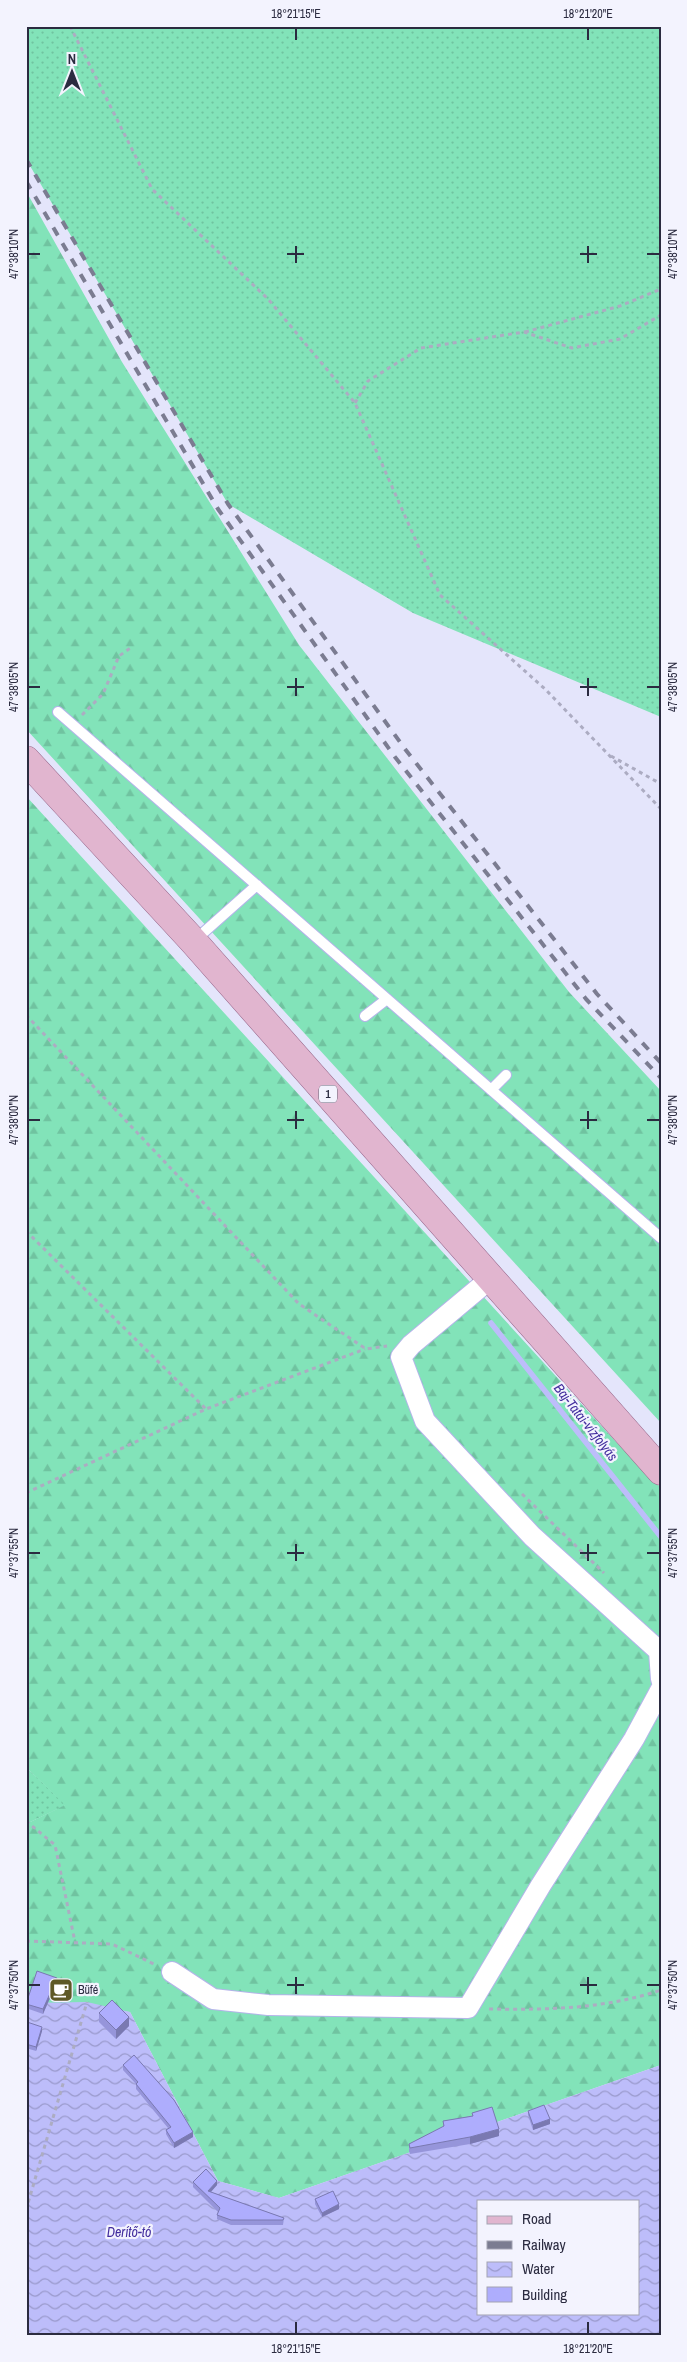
<svg xmlns="http://www.w3.org/2000/svg" width="687" height="2362" font-family="'Archivo Narrow',sans-serif">
	<style>
		.grass { fill: url(#grass-dots) }
		.forest { fill: url(#forest-firs) }
		.water { fill: url(#water-waves); fill-rule: evenodd }
		.lines { fill: none; stroke-linecap: round; stroke-linejoin: round }
		.stream { stroke: #bdbdfa; stroke-width: 5.5 }
		.lane-casing { stroke: #b4b4e9; stroke-width: 12 }
		.street-casing { stroke: #b4b4e9; stroke-width: 22 }
		.primary-casing { stroke: #946488; stroke-width: 29 }
		.path { stroke: #acacc2; stroke-width: 3; stroke-dasharray: 4 4; stroke-linecap: butt }
		.lane { stroke: #fff; stroke-width: 10 }
		.street { stroke: #fff; stroke-width: 20 }
		.primary { stroke: #e1b5cf; stroke-width: 28 }
		.rail { stroke: #7b7c91; stroke-width: 4; stroke-dasharray: 9 9; stroke-linecap: butt }
		.wall { fill: #9695da }
		.shaded-wall { fill: #7a79b1 }
		.building { fill: #aeadfd; stroke: #7a79b1 }
		.ticks { fill: none; stroke: #2b2b40; stroke-width: 2 }
		.labels { text-anchor: middle; dominant-baseline: central; stroke-width: 4.5; stroke-linejoin: round; paint-order: stroke }
		.shield { fill: #f3f3fe; stroke: #676779; stroke-width: 1 }
		.shield-label { font-size: 11px; font-weight: bold; fill: #2b2b40 }
		.poi-label { font-size: 12px; fill: #2b2b40; stroke: #f3f3fe; text-anchor: start }
		.water-label { font-size: 14px; font-style: italic; fill: #432e9e; stroke: #f3f3fe }
		.neatline { fill: none; stroke: #2b2b40; stroke-width: 2 }
		.ticks-label { font-size: 12px; text-anchor: middle; fill: #2b2b40 }
	</style>
	<defs>
		<pattern id="grass-dots" width="8" height="8" patternUnits="userSpaceOnUse" patternTransform="scale(1.25)"><rect width="8" height="8" fill="#82e3b9"/><path d="M2 2h.1M6 6h.1" fill="none" stroke="#70c3a0" stroke-width="1.8" stroke-linecap="round"/></pattern>
		<pattern id="forest-firs" width="22" height="20" patternUnits="userSpaceOnUse" patternTransform="scale(1.25)"><rect width="22" height="20" fill="#82e3b9"/><path d="M5 1l3.5 6h-7zM16 11l3.5 6h-7z" fill="#70c3a0"/></pattern>
		<pattern id="water-waves" width="16" height="10" patternUnits="userSpaceOnUse" patternTransform="scale(1.25)"><rect width="16" height="10" fill="#bdbdfa"/><path d="M0 5q4-4 8 0t8 0" fill="none" stroke="#9a9acc"/></pattern>
	</defs>
	<rect width="100%" height="100%" fill="#e4e5fb"/>
	<path class="grass" d="M 26,26 L 661,26 L 661,717 L 413,613 L 228,504 L 26,159 Z
		M 26,1767 L 66,1805 L 26,1824 Z"/>
	<path class="forest" d="M 26,191 L 122,362 L 299,645 L 569,992 L 661,1091 L 661,1423 L 26,729 Z
		M 26,796 L 617,1443 L 661,1488 L 661,2065 L 279,2198 L 218,2181 L 130,2012 L 26,2003 L 26,1824 L 65,1805 L 26,1767 Z"/>
	<path class="water" d="M 87,2002 L 130,2012 L 218,2181 L 279,2198 L 661,2065 L 661,2336 L 26,2336 L 26,2003 ZM 478,2201 L 638,2201 L 638,2313 L 478,2313 Z"/>
	<g class="lines">
		<path class="stream" d="M 491,1323 L 661,1537"/>
		<g class="lane-casing">
			<path id="lane" d="M 58,712 L 661,1238
				M 194,941 L 257,885
				M 365,1016 L 387,999
				M 491,1090 L 506,1075"/>
		</g>
		<g class="street-casing">
			<path id="street" d="M 490,1279 L 411,1345 L 401,1357 L 425,1421 L 532,1536 L 659,1651 L 661,1679
				M 172,1972 L 213,1999 L 268,2005 L 468,2008 L 541,1885 L 634,1739 L 661,1689"/>
		</g>
		<g class="primary-casing">
			<path id="primary" d="M 26,760 L 193,941 L 661,1471"/>
		</g>
		<path class="path" d="M 70,26 L 152,189 L 268,299 L 355,403 L 440,595 L 545,689 L 661,809
			M 525,332 L 620,306 L 661,289
			M 355,403 L 368,381 L 421,348 L 524,332 L 572,348 L 620,339 L 661,315
			M 82,715 L 103,694 L 119,656 L 132,647
			M 611,756 L 661,784
			M 26,1015 L 299,1304 L 366,1349 L 387,1346
			M 26,1231 L 206,1409
			M 26,1493 L 206,1409 L 365,1349
			M 522,1494 L 604,1573
			M 26,1821 L 55,1845 L 75,1942
			M 26,1941 L 112,1944 L 156,1965
			M 489,2009 C 548,2010 604,2009 661,1990
			M 26,2210 L 87,2002"/>
		<use href="#lane" class="lane"/>
		<use href="#street" class="street"/>
		<use href="#primary" class="primary"/>
		<path class="rail" d="M 26,159 L 228,504 L 405,749 L 597,994 L 661,1063
			M 26,181 L 218,509 L 395,757 L 586,999 L 661,1078"/>
	</g>
	<path class="wall" d="M 57,1982 L 43,2014 L 26,2008 L 26,2002 Z
		M 99,2013 L 129,2026 L 116,2039 L 99,2022 Z
		M 26,2023 L 42,2031 L 36,2051 L 26,2048 Z
		M 123,2065 L 193,2137 L 174,2148 L 166,2134 L 166,2130 L 168,2128 L 136,2089 L 136,2084 L 123,2070 Z
		M 528,2111 L 550,2124 L 533,2130 L 528,2115 Z
		M 472,2113 L 499,2136 L 470,2144 L 410,2154 L 409,2151 L 409,2144 L 443,2127 L 443,2121 L 472,2116 Z
		M 193,2182 L 217,2185 L 211,2192 L 284,2218 L 283,2225 L 231,2225 L 217,2219 L 217,2215 L 218,2212 L 193,2187 Z
		M 315,2199 L 339,2209 L 322,2217 L 315,2204 Z"/>
	<path class="shaded-wall" d="M 57,1978 L 57,1982 L 43,2014 L 43,2009 Z
		M 129,2017 L 129,2026 L 116,2039 L 116,2030 Z
		M 42,2027 L 42,2031 L 36,2051 L 36,2047 Z
		M 550,2119 L 550,2124 L 533,2130 L 533,2125 Z
		M 499,2129 L 499,2136 L 470,2144 L 470,2137 Z
		M 193,2132 L 193,2137 L 174,2148 L 174,2143 Z
		M 217,2181 L 217,2185 L 208,2195 L 208,2191 Z
		M 339,2204 L 339,2209 L 322,2217 L 322,2213 Z"/>
	<path class="building" d="M 37,1971 L 57,1978 L 43,2009 L 26,2004 Z
		M 112,2000 L 129,2017 L 116,2030 L 99,2013 Z
		M 27,2022 L 42,2027 L 36,2047 L 26,2044 Z
		M 134,2055 L 174,2100 L 193,2132 L 174,2143 L 166,2130 L 171,2127 L 136,2084 L 138,2082 L 123,2065 Z
		M 544,2105 L 550,2119 L 533,2125 L 528,2111 Z
		M 492,2107 L 499,2129 L 470,2137 L 410,2148 L 409,2144 L 444,2126 L 443,2121 L 473,2116 L 472,2113 Z
		M 206,2169 L 217,2181 L 208,2191 L 284,2218 L 283,2220 L 231,2220 L 217,2215 L 220,2208 L 193,2182 Z
		M 333,2191 L 339,2204 L 322,2213 L 315,2199 Z"/>
	<path class="ticks" d="M 296,28 L 296,40M 588,28 L 588,40M 296,246 L 296,263M 588,246 L 588,263M 28,254 L 40,254M 287,254 L 304,254M 580,254 L 597,254M 647,254 L 660,254M 296,678 L 296,696M 588,678 L 588,696M 28,687 L 40,687M 287,687 L 304,687M 580,687 L 597,687M 647,687 L 660,687M 296,1111 L 296,1129M 588,1111 L 588,1129M 28,1120 L 40,1120M 287,1120 L 304,1120M 580,1120 L 597,1120M 647,1120 L 660,1120M 296,1544 L 296,1561M 588,1544 L 588,1561M 28,1553 L 40,1553M 287,1553 L 304,1553M 580,1553 L 597,1553M 647,1553 L 660,1553M 296,1977 L 296,1994M 588,1977 L 588,1994M 28,1985 L 40,1985M 287,1985 L 304,1985M 580,1985 L 597,1985M 647,1985 L 660,1985M 296,2322 L 296,2334M 588,2322 L 588,2334"/>
	<defs>
		<g id="cafe-square" transform="scale(1.25)"><rect x="-9" y="-9" width="18" height="18" rx="4" fill="#5e5926" stroke="#f3f3fe"/><path d="M-5.5-4.5H6V0H3Q3 3.5 0 3.5H-2.5Q-5.5 3.5-5.5 0ZM3-3.2v2h1.7v-2ZM-6 4.5H4V6H-6Z" fill="#fff"/></g>
	</defs>
	<g fill-rule="evenodd">
		<use href="#cafe-square" x="61" y="1990"/>
	</g>
	<g class="labels">
		<rect class="shield" x="319" y="1085.5" width="18" height="17" rx="4"/>
		<g class="shield-label">
			<text x="328" y="1094">1</text>
		</g>
		<g class="poi-label">
			<text x="78" y="1990">Büfé</text>
		</g>
		<g class="water-label">
			<text transform="translate(586 1422) rotate(52)">Baj-Tatai-vízfolyás</text>
			<text x="129" y="2232">Derítő-tó</text>
		</g>
	</g>
	<rect width="687" height="2362" fill="none" stroke="#f3f3fe" stroke-width="55"/>
	<rect x="477" y="2200" width="162" height="115" fill="#f3f3fe" stroke="#a3a3b2"/>
	<rect x="487" y="2216" width="25" height="8" fill="#e1b5cf" stroke="#a3a3b2"/>
	<text x="522" y="2224" font-size="15" fill="#2b2b40">Road</text>
	<rect x="487" y="2241" width="25" height="8" fill="#7b7c91" stroke="#a3a3b2"/>
	<text x="522" y="2250" font-size="15" fill="#2b2b40">Railway</text>
	<rect x="487" y="2262" width="25" height="15" fill="url(#water-waves)" stroke="#a3a3b2"/>
	<text x="522" y="2274" font-size="15" fill="#2b2b40">Water</text>
	<rect x="487" y="2287" width="25" height="15" fill="#aeadfd" stroke="#a3a3b2"/>
	<text x="522" y="2300" font-size="15" fill="#2b2b40">Building</text>
	<g transform="translate(72 72)" stroke="#f3f3fe" stroke-width="4" paint-order="stroke">
	<path d="M0-4L9 19L0 12L-9 19Z" fill="#2b2b40"/>
	<text y="-8" font-size="14" font-weight="bold" text-anchor="middle" fill="#2b2b40">N</text>
	</g>
	<rect x="28" y="28" width="632" height="2306" class="neatline"/>
	<g class="ticks-label">
		<text x="296" y="18">18°21'15"E</text>
		<text x="588" y="18">18°21'20"E</text>
		<text transform="translate(14 254) rotate(-90)" y="4">47°38'10"N</text>
		<text transform="translate(673 254) rotate(-90)" y="4">47°38'10"N</text>
		<text transform="translate(14 687) rotate(-90)" y="4">47°38'05"N</text>
		<text transform="translate(673 687) rotate(-90)" y="4">47°38'05"N</text>
		<text transform="translate(14 1120) rotate(-90)" y="4">47°38'00"N</text>
		<text transform="translate(673 1120) rotate(-90)" y="4">47°38'00"N</text>
		<text transform="translate(14 1553) rotate(-90)" y="4">47°37'55"N</text>
		<text transform="translate(673 1553) rotate(-90)" y="4">47°37'55"N</text>
		<text transform="translate(14 1985) rotate(-90)" y="4">47°37'50"N</text>
		<text transform="translate(673 1985) rotate(-90)" y="4">47°37'50"N</text>
		<text x="296" y="2353">18°21'15"E</text>
		<text x="588" y="2353">18°21'20"E</text>
	</g>
</svg>
